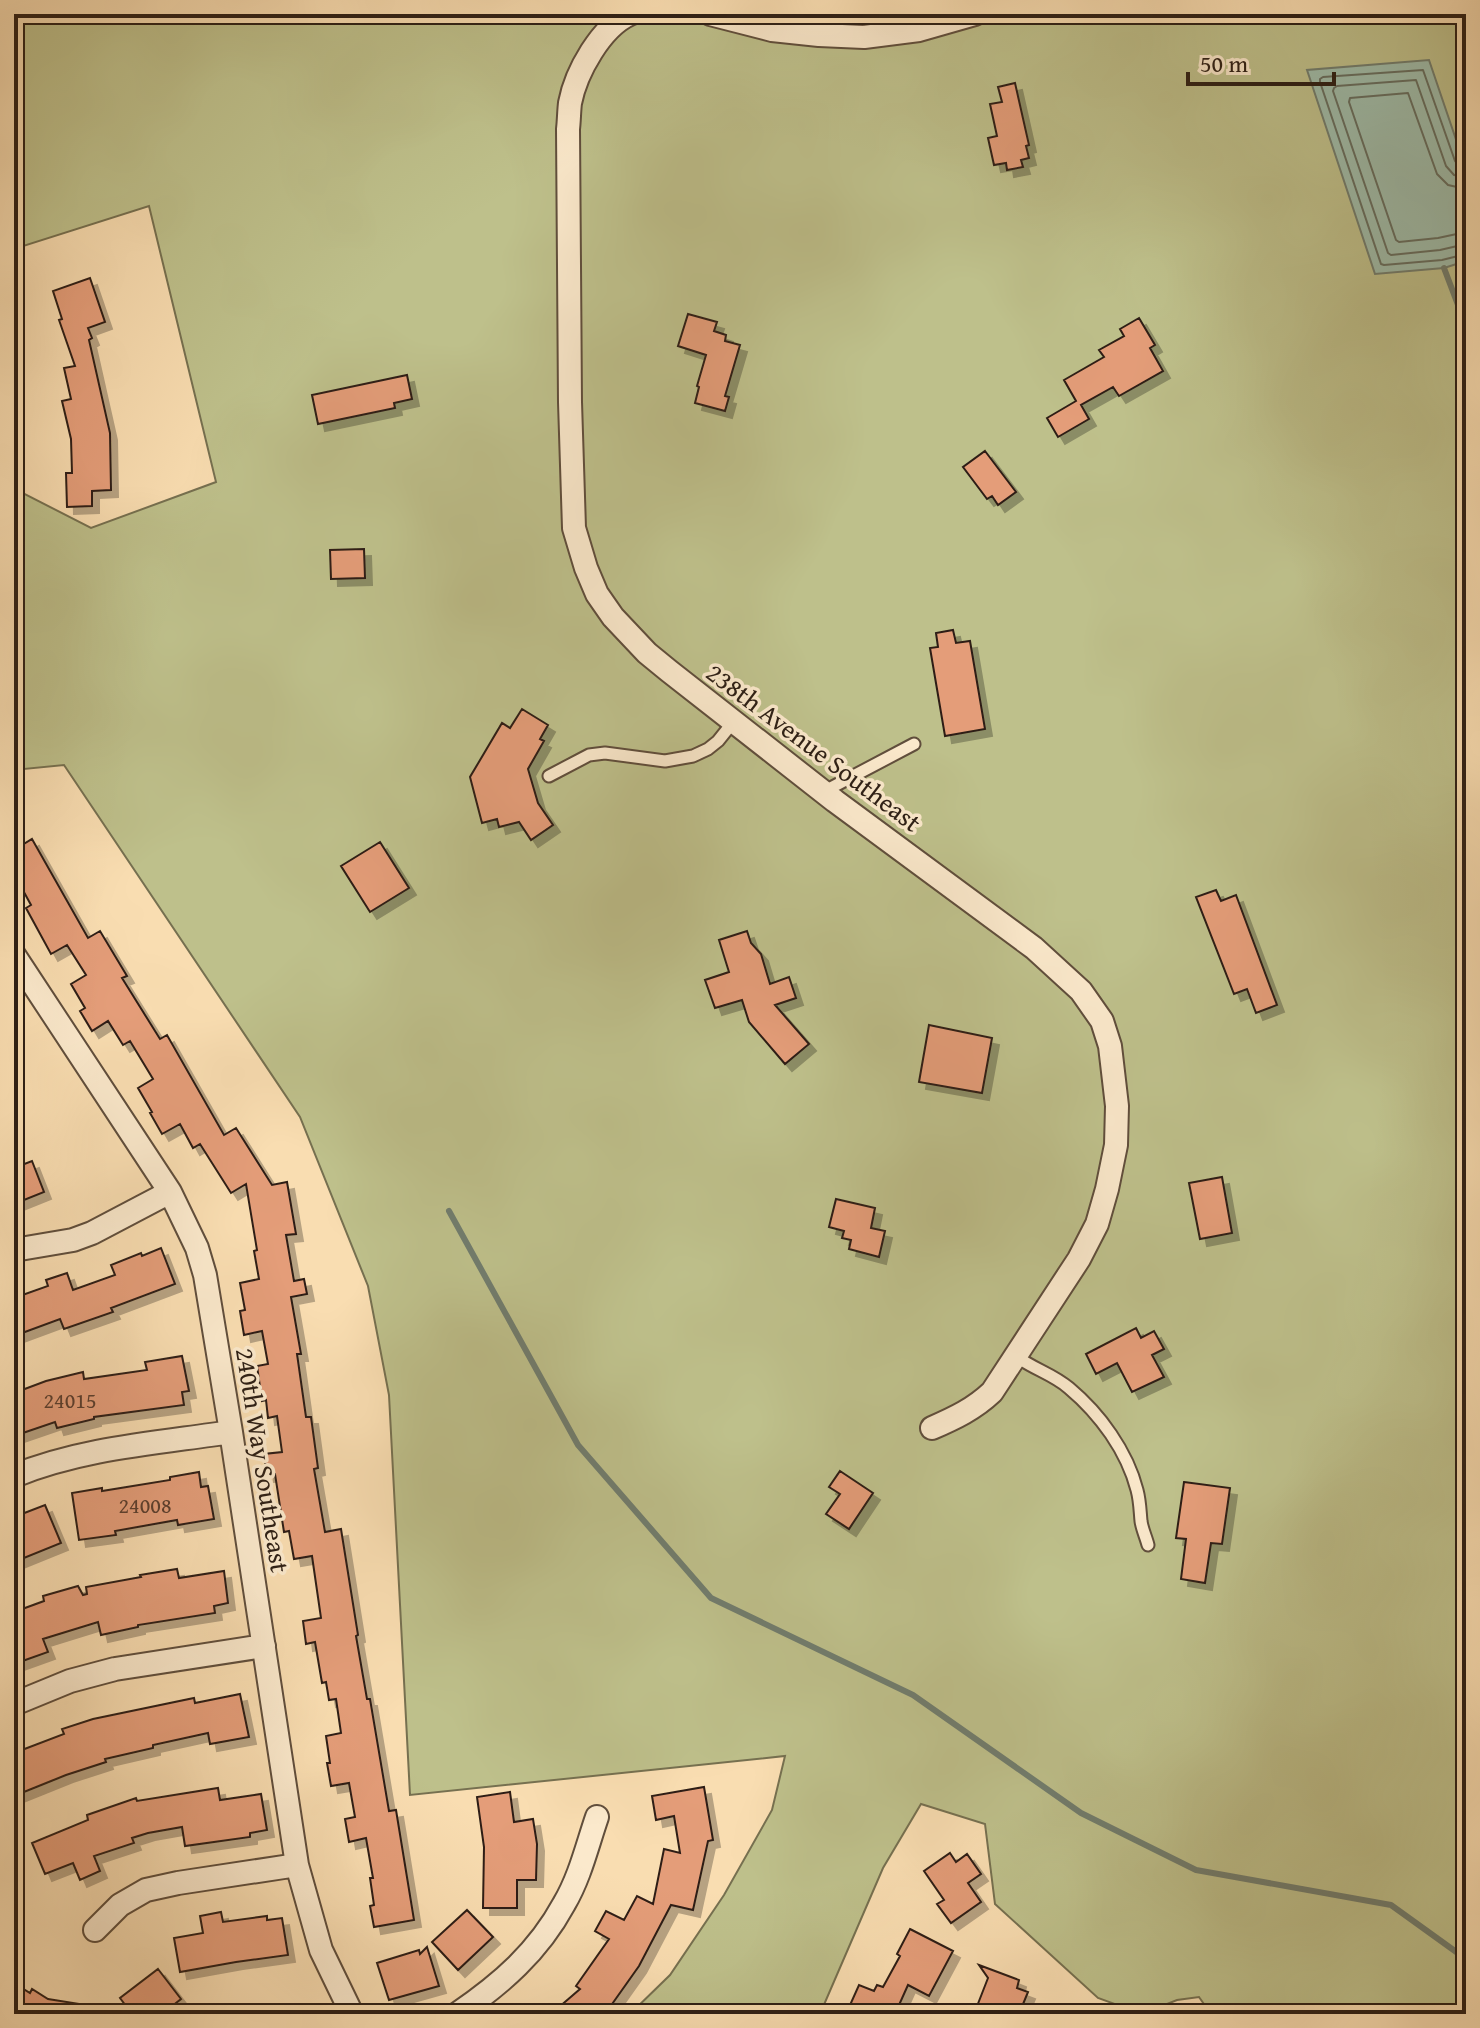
<svg xmlns="http://www.w3.org/2000/svg" width="1480" height="2028" font-family="'Gentium Book Plus',serif">
	<style>
		.green { fill: #bec08b; stroke: #767050; stroke-width: 2 }
		.water { fill: #9ebcaa; stroke: #717d6e; stroke-width: 2 }
		.lines { fill: none; stroke-linecap: round; stroke-linejoin: round }
		.shore { stroke: #666e60; stroke-width: 2 }
		.stream { stroke: #717d6e; stroke-width: 6 }
		.building { fill: #e49d79; stroke: #2d1f15; stroke-width: 2; filter: url(#shadow) }
		.service-casing { stroke: #604e3c; stroke-width: 15 }
		.minor-casing { stroke: #604e3c; stroke-width: 26 }
		.service { stroke: #fbe9cc; stroke-width: 11 }
		.minor { stroke: #fbe9cc; stroke-width: 22 }
		.labels { text-anchor: middle; dominant-baseline: central; stroke-width: 7; stroke-linejoin: round; paint-order: stroke }
		.number-label { font-size: 22px; fill: #5b3e2e }
		.street-label { font-size: 26px; fill: #2d1f15; stroke: #fbe9cc }
	</style>
	<defs>
		<filter id="shadow"><feDropShadow dx="7" dy="7" stdDeviation="0" flood-color="#0004"/></filter>
	</defs>
	<rect width="100%" height="100%" fill="#f9ddb1"/>
	<filter id="stains"><feTurbulence type="fractalNoise" baseFrequency=".0025" numOctaves="4"/><feColorMatrix values="0 0 0 0 .2 0 0 0 0 .09 0 0 0 0 .02 0 0 0 .5 -.17"/></filter>
	<radialGradient id="worn" r=".72"><stop offset=".6" stop-color="#630" stop-opacity="0"/><stop offset="1" stop-color="#630" stop-opacity=".3"/></radialGradient>
	<path class="green" d="M 14,14 L 1466,14 L 1466,2014 L 1211,2014 L 1199,1997 L 1177,2000 L 1142,2014 L 1098,1998 L 995,1904 L 985,1824 L 921,1804 L 883,1868 L 820,2014 L 630,2014 L 670,1975 L 724,1895 L 772,1810 L 785,1756 L 410,1795 L 389,1395 L 368,1286 L 300,1117 L 64,765 L 14,770 L 14,491 L 17,490 L 91,528 L 216,482 L 149,206 L 14,249 Z"/>
	<path class="water" d="M 1429,60 L 1466,169 L 1466,261 L 1444,268 L 1375,274 L 1307,70 Z"/>
	<g class="lines">
		<path class="shore" d="M 1466,167 L 1459,166 L 1455,161 L 1423,70 L 1323,77 L 1320,79 L 1320,82 L 1381,264 L 1384,265 L 1442,260 L 1466,254
			M 1466,177 L 1454,175 L 1446,166 L 1416,80 L 1337,86 L 1334,88 L 1333,91 L 1388,253 L 1391,255 L 1440,250 L 1466,244
			M 1466,189 L 1448,185 L 1437,174 L 1408,93 L 1350,98 L 1349,102 L 1396,240 L 1399,242 L 1438,238 L 1466,232"/>
		<path class="stream" d="M 1444,268 L 1466,326
			M 449,1211 L 578,1445 L 711,1598 L 913,1695 L 1081,1813 L 1196,1870 L 1391,1905 L 1466,1959"/>
	</g>
	<path class="building" d="M 1015,83 L 1029,145 L 1026,146 L 1029,158 L 1021,160 L 1023,167 L 1007,170 L 1006,163 L 994,165 L 988,138 L 997,136 L 990,104 L 1002,102 L 998,87 Z
		M 90,278 L 105,322 L 88,328 L 92,338 L 89,340 L 110,433 L 111,490 L 92,491 L 92,506 L 67,507 L 66,473 L 72,473 L 71,439 L 62,401 L 71,399 L 64,368 L 75,366 L 59,320 L 62,319 L 53,291 Z
		M 688,314 L 717,322 L 714,331 L 726,335 L 725,341 L 740,345 L 725,396 L 729,397 L 725,411 L 695,403 L 699,387 L 697,386 L 706,355 L 678,346 Z
		M 1139,318 L 1155,345 L 1150,348 L 1163,371 L 1119,396 L 1113,387 L 1081,405 L 1089,419 L 1058,437 L 1047,418 L 1076,401 L 1064,380 L 1104,357 L 1099,350 L 1124,336 L 1120,329 Z
		M 407,375 L 412,399 L 394,403 L 395,408 L 318,424 L 312,395 Z
		M 985,451 L 1016,492 L 998,505 L 992,496 L 987,499 L 963,467 Z
		M 364,549 L 365,578 L 331,579 L 330,550 Z
		M 953,630 L 956,643 L 970,641 L 985,729 L 945,736 L 930,648 L 938,647 L 936,633 Z
		M 522,709 L 548,725 L 540,739 L 544,741 L 528,769 L 538,803 L 553,825 L 531,840 L 519,822 L 499,827 L 497,819 L 482,823 L 470,777 L 502,723 L 510,728 Z
		M 32,839 L 88,938 L 100,931 L 127,976 L 122,978 L 160,1039 L 167,1035 L 224,1135 L 236,1128 L 272,1185 L 287,1182 L 296,1234 L 286,1235 L 294,1281 L 304,1279 L 307,1294 L 291,1297 L 301,1354 L 297,1354 L 306,1417 L 311,1417 L 318,1468 L 314,1469 L 325,1532 L 341,1529 L 358,1635 L 356,1636 L 367,1699 L 370,1699 L 389,1811 L 396,1810 L 414,1920 L 374,1927 L 370,1906 L 374,1905 L 370,1878 L 373,1878 L 366,1838 L 349,1842 L 345,1819 L 355,1817 L 349,1783 L 331,1786 L 327,1763 L 330,1763 L 326,1736 L 341,1733 L 336,1699 L 329,1700 L 326,1682 L 322,1683 L 315,1642 L 306,1644 L 303,1621 L 321,1618 L 312,1556 L 294,1559 L 289,1531 L 284,1532 L 275,1474 L 267,1475 L 264,1454 L 282,1452 L 277,1416 L 268,1418 L 266,1400 L 262,1401 L 257,1366 L 268,1364 L 262,1331 L 244,1335 L 240,1311 L 245,1310 L 240,1283 L 259,1279 L 254,1251 L 257,1250 L 246,1184 L 231,1193 L 200,1144 L 193,1148 L 180,1124 L 162,1134 L 150,1113 L 152,1112 L 138,1088 L 153,1079 L 130,1041 L 123,1045 L 108,1021 L 92,1031 L 80,1011 L 85,1008 L 71,984 L 86,975 L 67,945 L 51,954 L 26,908 L 31,905 L 14,874 L 14,850 Z
		M 380,842 L 409,888 L 370,912 L 341,866 Z
		M 1216,890 L 1221,901 L 1236,895 L 1277,1005 L 1256,1013 L 1247,989 L 1234,994 L 1196,897 Z
		M 747,931 L 751,943 L 761,954 L 770,984 L 789,977 L 796,998 L 775,1005 L 809,1044 L 785,1064 L 749,1022 L 742,1000 L 715,1008 L 705,980 L 729,972 L 719,940 Z
		M 929,1025 L 992,1038 L 982,1093 L 919,1082 Z
		M 32,1161 L 44,1192 L 14,1204 L 14,1168 Z
		M 1222,1177 L 1232,1233 L 1200,1239 L 1189,1183 Z
		M 836,1199 L 875,1208 L 871,1228 L 885,1231 L 879,1257 L 849,1249 L 851,1240 L 842,1238 L 844,1231 L 829,1227 Z
		M 161,1248 L 175,1284 L 111,1308 L 113,1312 L 64,1329 L 60,1319 L 14,1336 L 14,1298 L 48,1286 L 46,1280 L 67,1273 L 73,1290 L 115,1275 L 111,1265 L 141,1253 L 142,1256 Z
		M 1136,1328 L 1141,1338 L 1154,1331 L 1164,1349 L 1152,1355 L 1164,1377 L 1132,1392 L 1117,1363 L 1096,1374 L 1086,1354 Z
		M 182,1356 L 189,1391 L 182,1392 L 184,1405 L 94,1417 L 94,1419 L 57,1428 L 55,1422 L 14,1436 L 14,1393 L 46,1381 L 83,1372 L 84,1379 L 147,1370 L 145,1362 Z
		M 840,1471 L 873,1493 L 849,1529 L 826,1514 L 840,1494 L 829,1487 Z
		M 199,1472 L 201,1487 L 208,1486 L 214,1519 L 178,1525 L 177,1520 L 115,1531 L 116,1535 L 79,1540 L 72,1493 L 102,1488 L 102,1491 L 170,1480 L 170,1477 Z
		M 1184,1482 L 1230,1488 L 1222,1544 L 1211,1543 L 1205,1583 L 1181,1579 L 1186,1539 L 1176,1538 Z
		M 45,1505 L 61,1543 L 14,1562 L 14,1517 Z
		M 177,1569 L 179,1578 L 224,1571 L 228,1603 L 214,1606 L 215,1613 L 138,1625 L 138,1627 L 101,1635 L 98,1622 L 43,1639 L 48,1652 L 14,1664 L 14,1612 L 44,1601 L 43,1596 L 78,1586 L 83,1595 L 87,1594 L 86,1587 L 141,1577 L 140,1575 Z
		M 240,1694 L 249,1737 L 210,1744 L 208,1733 L 153,1745 L 153,1748 L 105,1759 L 106,1762 L 66,1775 L 14,1796 L 14,1753 L 64,1734 L 62,1729 L 93,1719 L 194,1698 L 195,1703 Z
		M 704,1787 L 713,1840 L 708,1841 L 693,1910 L 671,1905 L 639,1966 L 605,2014 L 551,2014 L 580,1989 L 576,1986 L 609,1939 L 595,1931 L 606,1911 L 624,1920 L 637,1896 L 653,1904 L 664,1849 L 680,1853 L 674,1816 L 656,1820 L 652,1796 Z
		M 218,1788 L 220,1800 L 261,1794 L 267,1830 L 250,1833 L 250,1837 L 185,1846 L 182,1827 L 148,1833 L 132,1838 L 134,1843 L 94,1856 L 100,1871 L 80,1880 L 73,1863 L 45,1874 L 32,1843 L 88,1820 L 87,1815 L 136,1798 L 137,1801 Z
		M 510,1792 L 514,1822 L 533,1819 L 537,1844 L 536,1880 L 517,1880 L 517,1908 L 483,1908 L 484,1847 L 477,1797 Z
		M 950,1853 L 956,1862 L 967,1854 L 981,1874 L 968,1883 L 981,1902 L 951,1923 L 937,1904 L 944,1900 L 924,1871 Z
		M 467,1910 L 493,1937 L 458,1970 L 432,1942 Z
		M 221,1912 L 223,1922 L 267,1916 L 267,1920 L 282,1918 L 288,1955 L 236,1962 L 180,1972 L 174,1938 L 203,1933 L 200,1916 Z
		M 910,1929 L 953,1951 L 929,1996 L 908,1985 L 895,2014 L 846,2014 L 859,1985 L 874,1991 L 877,1985 L 883,1987 L 900,1956 L 897,1954 Z
		M 427,1947 L 439,1986 L 389,2000 L 377,1963 L 419,1950 L 420,1954 Z
		M 979,1965 L 1019,1980 L 1017,1988 L 1028,1992 L 1019,2014 L 974,2014 L 988,1978 Z
		M 158,1969 L 181,1999 L 162,2014 L 132,2014 L 120,1998 Z
		M 14,1983 L 30,1993 L 32,1989 L 48,1999 L 86,2005 L 86,2014 L 14,2014 Z"/>
	<g class="lines">
		<g class="service-casing">
			<path id="service" d="M 549,776 L 589,755 L 605,753 L 665,761 L 693,756 L 708,749 L 718,741 L 734,721
				M 823,792 L 914,744
				M 1016,1356 C 1033,1369 1053,1374 1069,1388 C 1100,1414 1127,1451 1137,1490 C 1140,1501 1140,1511 1141,1521 C 1142,1529 1146,1537 1148,1545"/>
		</g>
		<g class="minor-casing">
			<path id="minor" d="M 630,14 C 601,27 576,72 570,103 C 569,111 569,121 568,129 L 570,402 L 574,528 L 586,568 L 597,594 L 613,617 L 647,653 L 669,671 L 835,801 L 1034,948 L 1081,991 L 1102,1021 L 1110,1046 L 1117,1106 L 1116,1145 L 1107,1189 L 1097,1224 L 1079,1259 L 992,1392 C 974,1409 955,1418 932,1428
				M 710,14 L 772,30 L 819,35 L 864,37 L 919,30 L 975,14
				M 14,955 L 170,1192 L 197,1248 L 205,1275 L 231,1432 L 297,1865 L 321,1950 L 352,2014
				M 14,1250 L 73,1240 L 92,1233 L 170,1192
				M 14,1476 C 82,1448 158,1443 231,1432
				M 14,1704 L 70,1681 L 115,1669 L 264,1646
				M 95,1930 L 120,1905 L 146,1890 L 178,1883 L 297,1865
				M 457,2014 C 501,1984 538,1952 564,1904 C 580,1877 587,1846 597,1817"/>
		</g>
		<use href="#service" class="service"/>
		<use href="#minor" class="minor"/>
	</g>
	<g class="labels">
		<g class="number-label">
			<text x="70" y="1400">24015</text>
			<text x="145" y="1505">24008</text>
		</g>
		<g class="street-label">
			<text transform="translate(814 747) rotate(37)">238th Avenue Southeast</text>
			<text transform="translate(263 1460) rotate(81)">240th Way Southeast</text>
		</g>
	</g>
	<rect width="1480" height="2028" fill="none" stroke="#f9ddb1" stroke-width="48"/>
	<rect x="16" y="16" width="1448" height="1996" fill="none" stroke="#2d1f15" stroke-width="4"/>
	<rect x="24" y="24" width="1432" height="1980" fill="none" stroke="#2d1f15" stroke-width="2"/>
	<path d="M1188 72v12h146v-12" fill="none" stroke="#2d1f15" stroke-width="4"/>
	<text x="1200" y="72" font-size="24" fill="#2d1f15" stroke="#fbe9cc" stroke-width="6" paint-order="stroke">50 m</text>
	<rect width="100%" height="100%" filter="url(#stains)"/>
	<rect width="100%" height="100%" fill="url(#worn)"/>
</svg>
